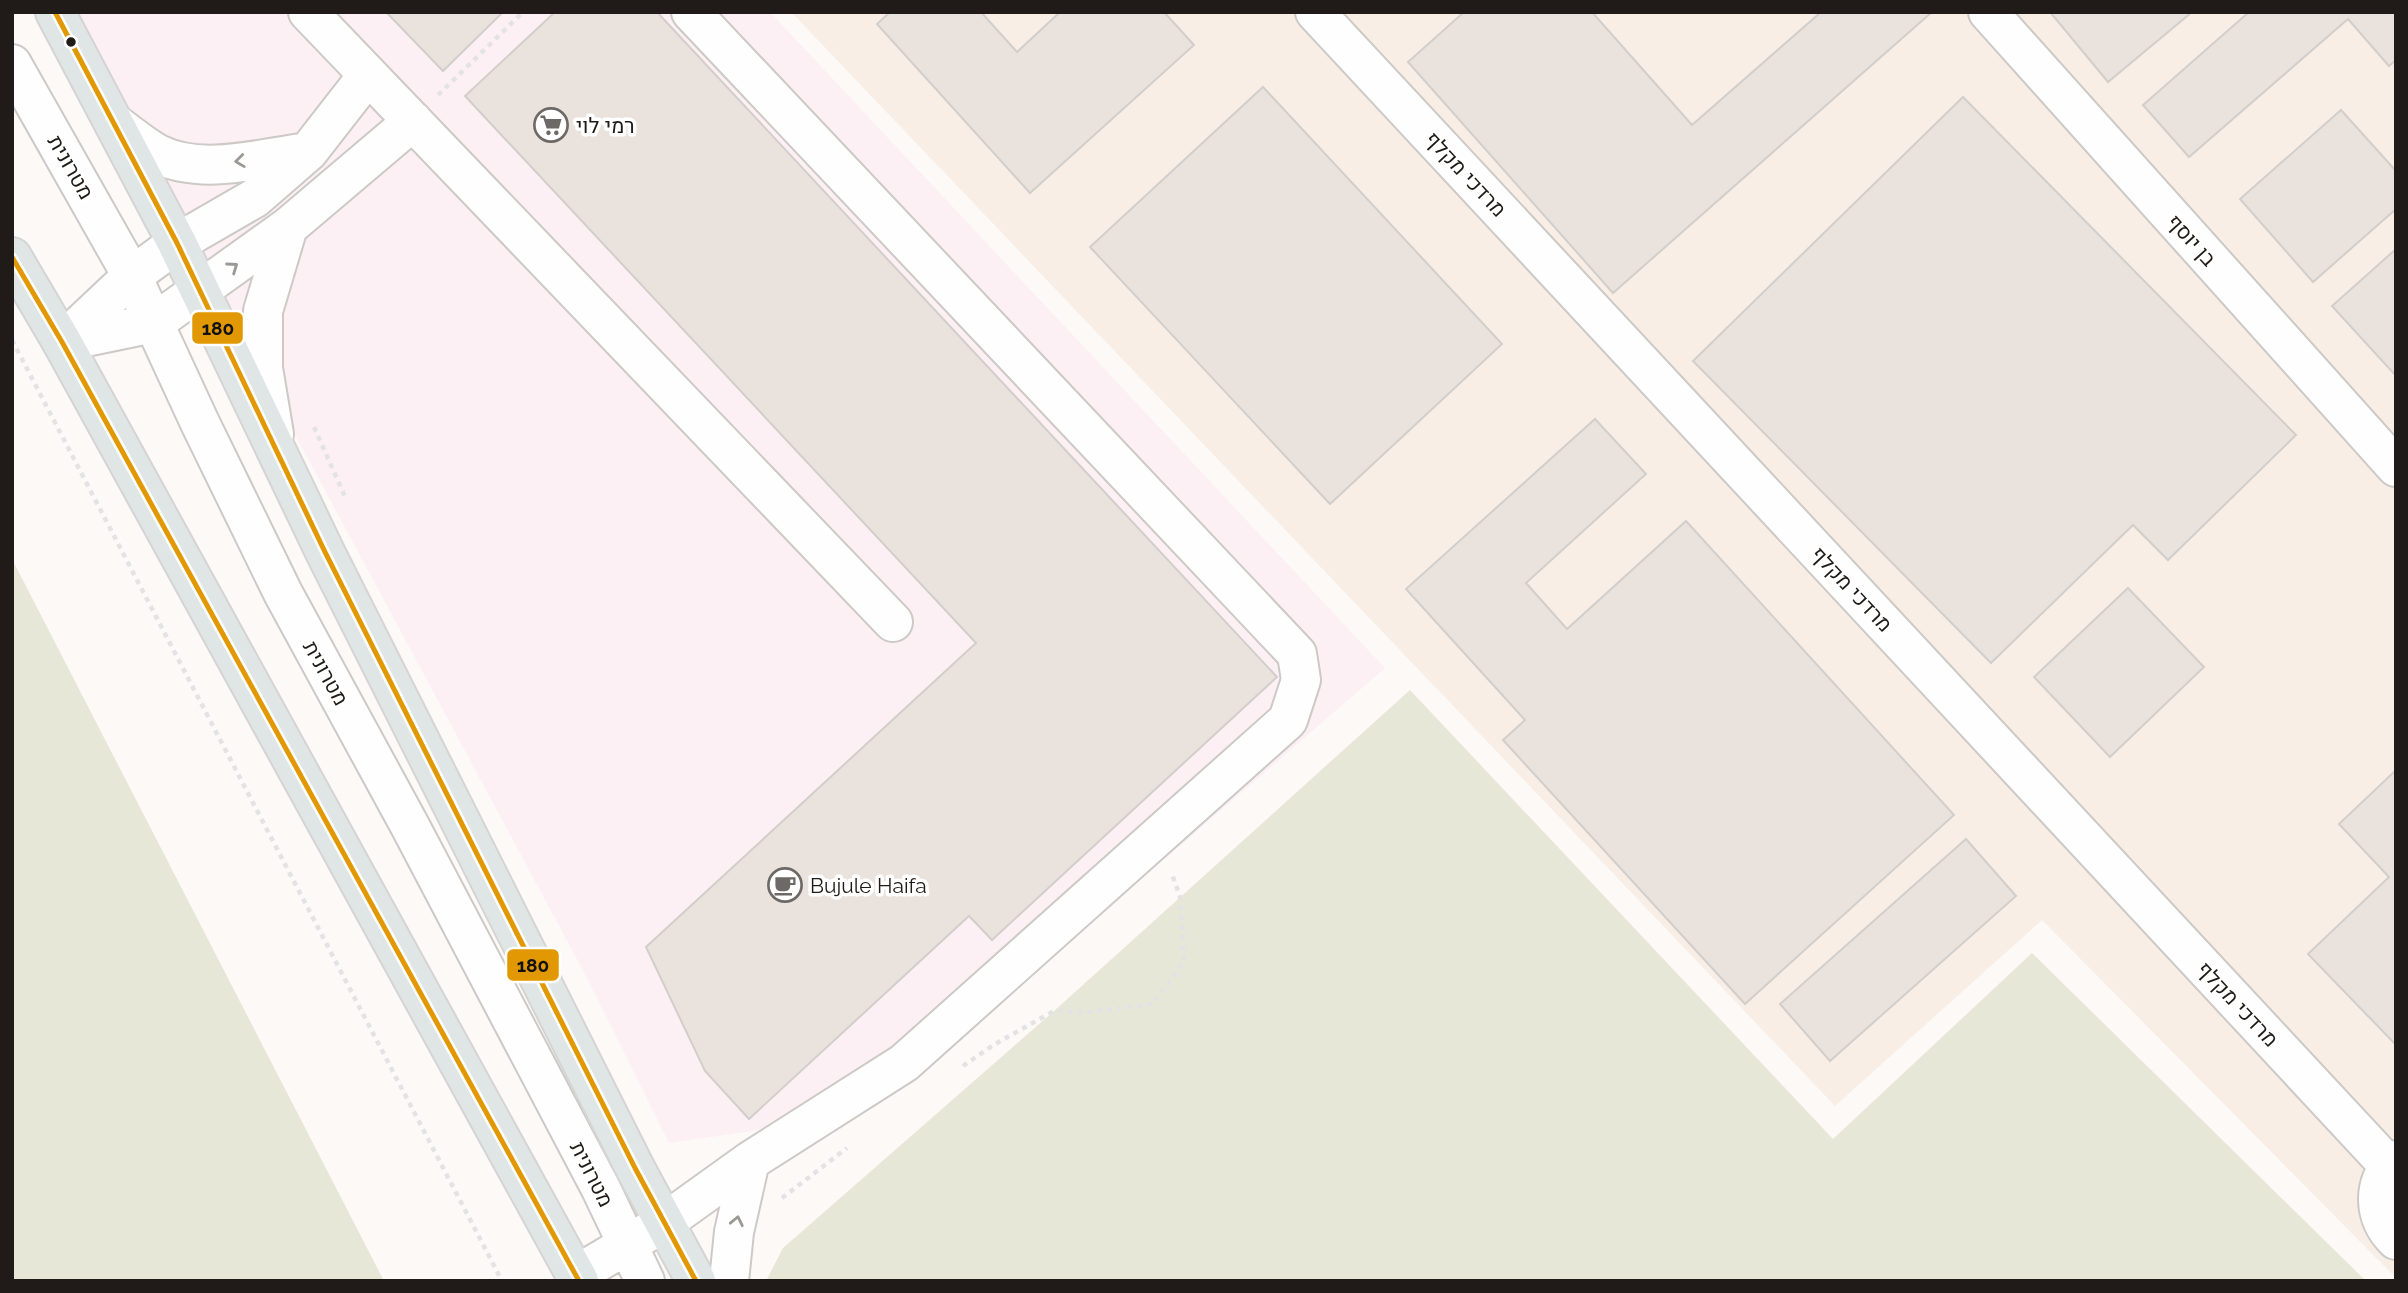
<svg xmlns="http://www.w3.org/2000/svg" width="2408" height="1293" font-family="Raleway,Heebo,sans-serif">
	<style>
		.commercial { fill: #fdf0f4 }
		.industrial { fill: #f8eee6 }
		.green { fill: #e7e7d8 }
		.building { fill: #eae2dd; stroke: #d1cecb; stroke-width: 2 }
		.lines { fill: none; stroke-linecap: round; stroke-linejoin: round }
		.minor-casing { stroke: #ccc9c6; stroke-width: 42 }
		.major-casing { stroke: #d6d4d2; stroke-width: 42 }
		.path { stroke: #e4e3e3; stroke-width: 4.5; stroke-dasharray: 5 5; stroke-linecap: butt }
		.minor { stroke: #fffefe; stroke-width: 38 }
		.major { stroke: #e0e6e6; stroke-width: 38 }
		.bus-1-casing { stroke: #fff; stroke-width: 10 }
		.bus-1 { stroke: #e29802; stroke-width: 5 }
		.oneway { stroke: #9b9896 }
		.bus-dot { fill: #201b18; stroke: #fff; stroke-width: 2.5 }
		.labels { text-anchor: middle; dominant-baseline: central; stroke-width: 7; stroke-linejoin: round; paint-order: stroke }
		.poi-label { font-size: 21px; fill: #201b18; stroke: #fff; text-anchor: start }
		.street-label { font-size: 21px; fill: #201b18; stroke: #fff }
		.line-badge { stroke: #fff; stroke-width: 2.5 }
		.pale-badge-label { font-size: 19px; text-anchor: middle; font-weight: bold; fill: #111 }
	</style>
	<rect width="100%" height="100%" fill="#fcf9f7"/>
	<path class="commercial" d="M 68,12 L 770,12 L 1385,668 L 1166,858 L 993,967 L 821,1121 L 669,1143 L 586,976 Z"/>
	<path class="industrial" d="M 791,12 L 2396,12 L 2396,1278 L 2042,920 L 1835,1106 Z"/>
	<path class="green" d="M 12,559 L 384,1281 L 12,1281 Z
		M 1410,690 L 1833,1139 L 2032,953 L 2366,1281 L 766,1281 L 783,1248 L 1054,1011 Z"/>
	<path class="building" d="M 386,12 L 503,12 L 443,71 Z
		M 555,12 L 657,12 L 1277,677 L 992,940 L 969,916 L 749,1119 L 705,1071 L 646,947 L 976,643 L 465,96 Z
		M 890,12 L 981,12 L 1017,52 L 1060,12 L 1164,12 L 1194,45 L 1030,193 L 877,24 Z
		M 1464,12 L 1592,12 L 1692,125 L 1821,12 L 1932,12 L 1613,293 L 1408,62 Z
		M 2050,12 L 2192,12 L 2108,82 Z
		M 2249,12 L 2396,12 L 2396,60 L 2389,66 L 2348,19 L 2189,157 L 2143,105 Z
		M 1263,87 L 1502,344 L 1330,504 L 1090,247 Z
		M 1963,97 L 2296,435 L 2168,560 L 2133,525 L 1991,663 L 1693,361 Z
		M 2341,110 L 2396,171 L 2396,209 L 2313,282 L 2240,199 Z
		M 2396,249 L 2396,376 L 2332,306 Z
		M 1595,419 L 1646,474 L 1526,583 L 1567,629 L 1686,521 L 1954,815 L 1745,1004 L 1503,740 L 1525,720 L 1406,589 Z
		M 2128,588 L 2204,667 L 2110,757 L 2034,677 Z
		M 2396,770 L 2396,1045 L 2308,954 L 2389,877 L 2339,824 Z
		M 1966,839 L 2016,896 L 1830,1061 L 1780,1004 Z"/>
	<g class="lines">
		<g class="minor-casing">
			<path id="minor" d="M 308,12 L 893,622
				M 1315,12 L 2389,1166
				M 1988,12 L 2396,467
				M 12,64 L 132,276 L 200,423 L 283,593 L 410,826 L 601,1189 L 645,1281
				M 114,123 C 128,133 143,146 158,154 C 202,176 262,158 308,152
				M 62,342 L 154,323 L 288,227 L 413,121
				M 62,342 L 132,276 L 177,243 L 255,198 L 308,152 L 368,75
				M 274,434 L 263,368 L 263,311 L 288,227
				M 2396,1160 C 2371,1182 2373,1218 2396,1240
				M 576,1275 L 665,1222 L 750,1161 L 904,1063 L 1288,720 L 1301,680 L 1297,654 L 691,12
				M 729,1281 L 734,1232 L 750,1161"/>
		</g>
		<g class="major-casing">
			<path id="major" d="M 55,12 L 177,243 L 325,552 L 635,1168 L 696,1281
				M 12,257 L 62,342 L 579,1281"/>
		</g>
		<path class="path" d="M 438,95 L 523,12
			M 12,340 L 502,1281
			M 314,427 L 346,499
			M 963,1066 L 995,1044 L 1054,1011 L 1087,1012 L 1153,1004 L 1184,962 L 1180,897 L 1172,874
			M 782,1198 L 847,1148"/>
		<use href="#minor" class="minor"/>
		<use href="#major" class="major"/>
		<g class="bus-1-casing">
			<path id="bus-1" d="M 55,12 L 177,243 L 325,552 L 635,1168 L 696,1281
				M 12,257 L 62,342 L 579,1281"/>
		</g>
		<use href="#bus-1" class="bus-1"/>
	</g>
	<defs><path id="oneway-chevron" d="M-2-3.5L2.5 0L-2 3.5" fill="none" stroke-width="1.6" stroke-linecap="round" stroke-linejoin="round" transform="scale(1.75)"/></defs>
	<g class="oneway">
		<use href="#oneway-chevron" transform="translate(240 161) rotate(173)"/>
		<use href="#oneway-chevron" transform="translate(233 267) rotate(-35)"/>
		<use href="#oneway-chevron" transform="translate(737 1221) rotate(-78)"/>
	</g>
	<defs>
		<g id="supermarket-ring" transform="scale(1.75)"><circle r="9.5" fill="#fff" stroke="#6d6966" stroke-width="1.5"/><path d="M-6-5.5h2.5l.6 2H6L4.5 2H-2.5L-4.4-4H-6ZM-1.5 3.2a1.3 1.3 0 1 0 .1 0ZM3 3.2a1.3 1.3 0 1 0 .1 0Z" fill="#6d6966"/></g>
		<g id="cafe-ring" transform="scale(1.75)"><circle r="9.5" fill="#fff" stroke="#6d6966" stroke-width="1.5"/><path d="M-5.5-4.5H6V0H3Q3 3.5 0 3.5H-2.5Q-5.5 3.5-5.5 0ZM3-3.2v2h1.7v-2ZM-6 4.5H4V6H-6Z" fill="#6d6966"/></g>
	</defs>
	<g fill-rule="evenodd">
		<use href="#supermarket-ring" x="551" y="125"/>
		<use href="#cafe-ring" x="785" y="885"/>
	</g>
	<circle class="bus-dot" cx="71" cy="42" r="6"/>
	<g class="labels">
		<g class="poi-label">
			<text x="576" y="125">רמי לוי</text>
			<text x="810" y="885">Bujule Haifa</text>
		</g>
		<g class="street-label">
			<text transform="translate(71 167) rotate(60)">מטרונית</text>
			<text transform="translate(1466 174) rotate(47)">מרדכי מקלף</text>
			<text transform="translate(2192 240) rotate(48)">בן יוסף</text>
			<text transform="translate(1852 589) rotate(47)">מרדכי מקלף</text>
			<text transform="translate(326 673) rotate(61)">מטרונית</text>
			<text transform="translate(2238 1004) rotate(47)">מרדכי מקלף</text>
			<text transform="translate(592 1174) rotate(63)">מטרונית</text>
		</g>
	</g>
	<g class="line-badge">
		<rect x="191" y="311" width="53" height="34" rx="7" fill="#e29802"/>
		<rect x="506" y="948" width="54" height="34" rx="7" fill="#e29802"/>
	</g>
	<g class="pale-badge-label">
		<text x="218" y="335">180</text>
		<text x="533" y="972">180</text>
	</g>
	<rect width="2408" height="1293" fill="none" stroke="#201b18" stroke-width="28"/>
</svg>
